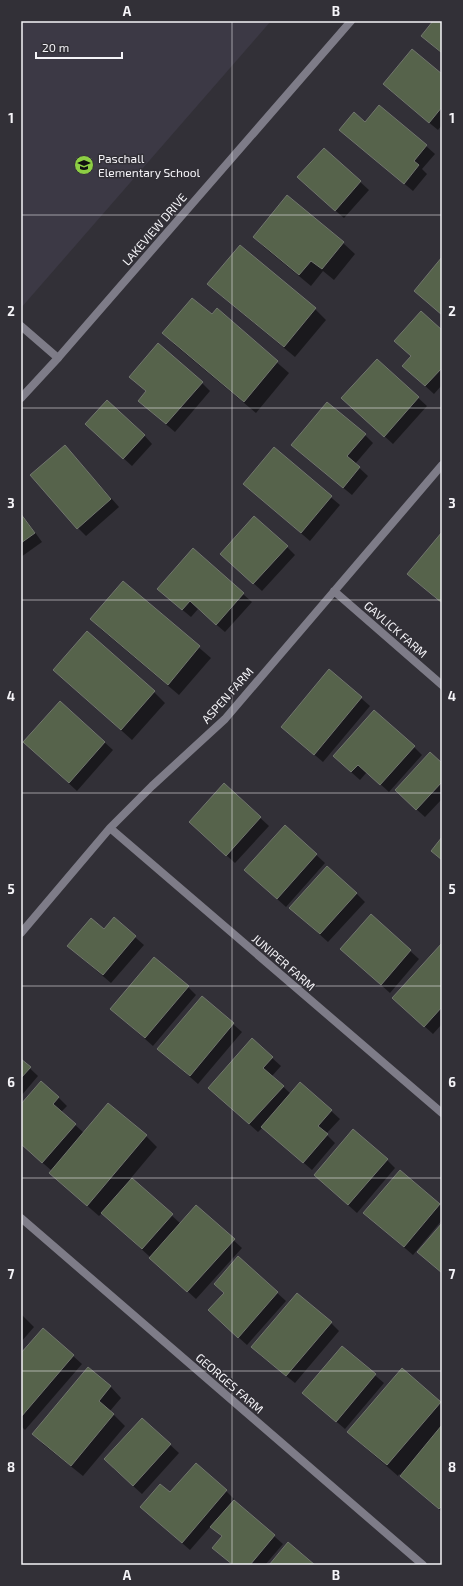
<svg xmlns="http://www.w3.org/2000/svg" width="463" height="1586" font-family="'Exo 2',sans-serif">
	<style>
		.built { fill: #3c3945 }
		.shadow { fill: #0007 }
		.building { fill: #56634b; stroke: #71756e }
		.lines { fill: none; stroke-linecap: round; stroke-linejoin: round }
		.service { stroke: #7e7c88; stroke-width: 8 }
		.minor { stroke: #7e7c88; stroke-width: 8 }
		.grid { fill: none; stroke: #f5f4f8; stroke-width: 1; stroke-opacity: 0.55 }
		.labels { text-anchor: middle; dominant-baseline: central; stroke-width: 3; stroke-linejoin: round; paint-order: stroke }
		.poi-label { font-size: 12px; fill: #f5f4f8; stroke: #323037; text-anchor: start }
		.street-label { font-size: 12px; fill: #f5f4f8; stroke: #323037 }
		.neatline { fill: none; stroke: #f5f4f8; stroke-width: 1.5 }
		.grid-label { font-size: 13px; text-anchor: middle; font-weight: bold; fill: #f5f4f8 }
	</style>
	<rect width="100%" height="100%" fill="#323037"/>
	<path class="built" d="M 21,21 L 271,21 L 21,308 Z"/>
	<path class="shadow" d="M 434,21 L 442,21 L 442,54 L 422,36 Z
		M 442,75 L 442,125 L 438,130 L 392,92 Z
		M 366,123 L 426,146 L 435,154 L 422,169 L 427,174 L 413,191 L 340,130 Z
		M 324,149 L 369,190 L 344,218 L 307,186 Z
		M 287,197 L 343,243 L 355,254 L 334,280 L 323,271 L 311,286 L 265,248 L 254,237 Z
		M 209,284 L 315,309 L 326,320 L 295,357 L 220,295 Z
		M 217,310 L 289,373 L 256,413 L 175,345 L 164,333 L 212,316 Z
		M 442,331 L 442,385 L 434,394 L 412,374 L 412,357 Z
		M 377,360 L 427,406 L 393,444 L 351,406 Z
		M 202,383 L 210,391 L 175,432 L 148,409 Z
		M 86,424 L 144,435 L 152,444 L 132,466 Z
		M 365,435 L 373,443 L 355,464 L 368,476 L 352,495 L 301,453 Z
		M 274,449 L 340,505 L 310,541 L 244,484 Z
		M 73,455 L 119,507 L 86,536 L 78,528 Z
		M 21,513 L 42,542 L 21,557 Z
		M 442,534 L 442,604 L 408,574 Z
		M 287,547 L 295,555 L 262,591 L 230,562 Z
		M 193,550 L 252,602 L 225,632 L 198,609 L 191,617 L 167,597 Z
		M 123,582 L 211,658 L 179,695 L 102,630 L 91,619 Z
		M 54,670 L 154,692 L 165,703 L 132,740 Z
		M 329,670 L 370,706 L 323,762 L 282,727 Z
		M 60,702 L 113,750 L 77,791 L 24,742 Z
		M 414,747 L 422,755 L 389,792 L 367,772 L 360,780 L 342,764 Z
		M 442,764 L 442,799 L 425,817 L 405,799 Z
		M 224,785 L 269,826 L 235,863 L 198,830 Z
		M 285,826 L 325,863 L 286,907 L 245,870 Z
		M 356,893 L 365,902 L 328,942 L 299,916 Z
		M 371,916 L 419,959 L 390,993 L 341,949 Z
		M 114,919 L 144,945 L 111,983 L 77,954 L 104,931 Z
		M 442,944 L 442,1024 L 433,1034 L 402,1006 Z
		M 188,987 L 196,995 L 153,1046 L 111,1009 Z
		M 202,997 L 242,1032 L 198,1084 L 158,1049 Z
		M 252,1040 L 281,1066 L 272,1076 L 291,1094 L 300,1083 L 340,1119 L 326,1134 L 335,1143 L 312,1170 L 263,1127 L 258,1132 L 218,1096 Z
		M 21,1060 L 38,1076 L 21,1096 Z
		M 58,1097 L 67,1106 L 61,1112 L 84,1133 L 146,1136 L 157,1147 L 131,1178 L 181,1224 L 196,1206 L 242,1248 L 196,1299 L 102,1213 L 99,1216 L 62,1184 L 50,1173 L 52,1171 L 21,1144 L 21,1106 Z
		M 387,1160 L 395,1168 L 357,1213 L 323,1183 Z
		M 440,1204 L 442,1207 L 442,1220 L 413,1255 L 364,1213 Z
		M 239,1258 L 286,1301 L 247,1345 L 218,1319 L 225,1294 L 215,1284 Z
		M 21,1314 L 34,1327 L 21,1342 Z
		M 331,1323 L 339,1331 L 295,1383 L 260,1355 Z
		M 43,1329 L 82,1364 L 25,1430 L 21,1426 L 21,1355 Z
		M 342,1347 L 384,1383 L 345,1429 L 303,1393 Z
		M 402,1370 L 442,1404 L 442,1512 L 399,1474 L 398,1476 L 360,1443 L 349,1432 Z
		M 110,1386 L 121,1398 L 110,1411 L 125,1426 L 83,1476 L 44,1445 L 33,1433 Z
		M 142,1419 L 179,1453 L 142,1494 L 113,1468 Z
		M 226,1491 L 234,1499 L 233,1500 L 283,1544 L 265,1565 L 233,1565 L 222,1556 L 222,1537 L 211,1526 L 190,1550 L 150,1515 L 170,1494 Z"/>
	<path class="building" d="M 433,21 L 442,21 L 442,53 L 421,36 Z
		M 412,49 L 442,74 L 442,107 L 429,123 L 383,84 Z
		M 379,105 L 427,145 L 414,161 L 419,165 L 404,184 L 339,130 L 354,112 L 365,122 Z
		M 324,148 L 361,181 L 335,211 L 297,177 Z
		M 287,195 L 344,242 L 322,269 L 311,261 L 299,275 L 253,237 Z
		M 240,245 L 316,308 L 284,347 L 207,284 Z
		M 442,257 L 442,315 L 414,291 Z
		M 192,298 L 212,314 L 217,308 L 278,361 L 244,402 L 162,333 Z
		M 421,311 L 442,330 L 442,368 L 425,386 L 402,366 L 411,356 L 394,341 Z
		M 158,343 L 203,382 L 166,424 L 138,401 L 146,391 L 129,377 Z
		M 377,359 L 419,397 L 384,437 L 341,398 Z
		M 107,400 L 145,435 L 123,459 L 85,424 Z
		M 327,402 L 366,434 L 347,456 L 360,467 L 343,488 L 291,445 Z
		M 65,445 L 111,499 L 77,529 L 30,475 Z
		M 274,447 L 332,496 L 301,533 L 243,484 Z
		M 21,514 L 35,533 L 21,543 Z
		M 254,516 L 288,546 L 253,584 L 220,554 Z
		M 442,532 L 442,603 L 407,574 Z
		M 193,548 L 244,593 L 216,625 L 190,601 L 182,610 L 157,589 Z
		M 123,581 L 200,646 L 168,685 L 90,619 Z
		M 87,631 L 155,691 L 121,730 L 53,670 Z
		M 329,669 L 362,697 L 314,755 L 281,727 Z
		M 60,701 L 105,742 L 69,783 L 23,742 Z
		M 374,710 L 415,746 L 380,785 L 358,765 L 351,772 L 333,756 Z
		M 430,752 L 442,763 L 442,782 L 416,810 L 395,790 Z
		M 224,783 L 261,817 L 226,856 L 189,822 Z
		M 285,825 L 317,854 L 277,899 L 244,870 Z
		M 442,837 L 442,860 L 431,851 Z
		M 327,866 L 357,893 L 320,934 L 289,908 Z
		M 371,914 L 411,950 L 381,985 L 340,949 Z
		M 114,917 L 136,936 L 103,975 L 67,946 L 91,918 L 104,929 Z
		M 442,943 L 442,1007 L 424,1027 L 392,998 Z
		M 154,957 L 189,986 L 145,1038 L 110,1009 Z
		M 202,996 L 234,1023 L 190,1076 L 157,1049 Z
		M 252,1038 L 273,1057 L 263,1068 L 284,1086 L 249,1124 L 208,1088 Z
		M 21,1059 L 31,1067 L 21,1078 Z
		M 41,1081 L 59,1097 L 53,1104 L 76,1124 L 42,1163 L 21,1144 L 21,1104 Z
		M 300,1082 L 332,1110 L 318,1126 L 328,1134 L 303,1163 L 261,1127 Z
		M 108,1103 L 147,1135 L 87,1206 L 49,1173 Z
		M 353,1129 L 388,1159 L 348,1205 L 314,1175 Z
		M 400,1170 L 440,1204 L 404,1247 L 363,1213 Z
		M 132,1178 L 173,1214 L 142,1249 L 101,1213 Z
		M 196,1205 L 235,1239 L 187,1292 L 149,1258 Z
		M 442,1223 L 442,1273 L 417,1252 Z
		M 238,1256 L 278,1292 L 238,1338 L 208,1310 L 224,1293 L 214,1284 Z
		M 297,1293 L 332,1322 L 286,1376 L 251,1347 Z
		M 43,1328 L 74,1355 L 21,1417 L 21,1353 Z
		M 342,1346 L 376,1374 L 336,1422 L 302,1393 Z
		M 88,1367 L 111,1386 L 99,1401 L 114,1414 L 71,1466 L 32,1434 Z
		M 402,1368 L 441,1402 L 387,1465 L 347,1432 Z
		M 142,1418 L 171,1444 L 133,1486 L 104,1459 Z
		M 442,1425 L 442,1506 L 439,1509 L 400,1476 Z
		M 196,1463 L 227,1490 L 182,1543 L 140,1507 L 160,1484 L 170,1492 Z
		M 234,1500 L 275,1535 L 250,1565 L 233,1565 L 212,1548 L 222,1536 L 210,1527 Z
		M 288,1542 L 315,1565 L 269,1565 Z"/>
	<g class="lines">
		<path class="service" d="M 21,326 L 58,358"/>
		<path class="minor" d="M 21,398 L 58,358 L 351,21
			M 334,591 L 442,685
			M 110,828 L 442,1113
			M 21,933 L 110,828 L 152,786 L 225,719 L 442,465
			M 21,1218 L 423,1565"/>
	</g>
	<path class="grid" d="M 232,21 L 232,1565M 21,215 L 442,215M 21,408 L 442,408M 21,600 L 442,600M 21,793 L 442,793M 21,986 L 442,986M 21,1178 L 442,1178M 21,1371 L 442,1371"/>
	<defs>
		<g id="school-disc" transform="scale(1)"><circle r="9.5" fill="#8dce44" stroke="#323037"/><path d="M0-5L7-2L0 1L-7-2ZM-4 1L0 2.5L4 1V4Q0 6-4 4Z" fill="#111"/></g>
	</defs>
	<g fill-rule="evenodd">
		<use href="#school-disc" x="84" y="165"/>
	</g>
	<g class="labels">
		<g class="poi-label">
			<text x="98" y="158">Paschall<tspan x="98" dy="14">Elementary School</tspan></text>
		</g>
		<g class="street-label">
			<text transform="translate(154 229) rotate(-49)">LAKEVIEW DRIVE</text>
			<text transform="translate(396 629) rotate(41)">GAVLICK FARM</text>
			<text transform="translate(227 695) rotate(-48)">ASPEN FARM</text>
			<text transform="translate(284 962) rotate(41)">JUNIPER FARM</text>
			<text transform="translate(230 1383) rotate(41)">GEORGES FARM</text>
		</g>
	</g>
	<rect width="463" height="1586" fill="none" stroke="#323037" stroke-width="44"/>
	<path d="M36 52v6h86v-6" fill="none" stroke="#f5f4f8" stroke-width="2"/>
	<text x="42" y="52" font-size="12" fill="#f5f4f8" stroke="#323037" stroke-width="3" paint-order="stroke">20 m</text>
	<rect x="22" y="22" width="419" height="1542" class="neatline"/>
	<g class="grid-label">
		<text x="127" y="16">A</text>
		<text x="336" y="16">B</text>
		<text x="11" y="123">1</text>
		<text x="452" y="123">1</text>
		<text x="11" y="316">2</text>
		<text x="452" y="316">2</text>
		<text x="11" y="508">3</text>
		<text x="452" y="508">3</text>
		<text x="11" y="701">4</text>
		<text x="452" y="701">4</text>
		<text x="11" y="894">5</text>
		<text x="452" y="894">5</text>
		<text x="11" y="1087">6</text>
		<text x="452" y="1087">6</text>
		<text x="11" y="1279">7</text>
		<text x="452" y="1279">7</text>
		<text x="11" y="1472">8</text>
		<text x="452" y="1472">8</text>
		<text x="127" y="1580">A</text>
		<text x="336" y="1580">B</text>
	</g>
</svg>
